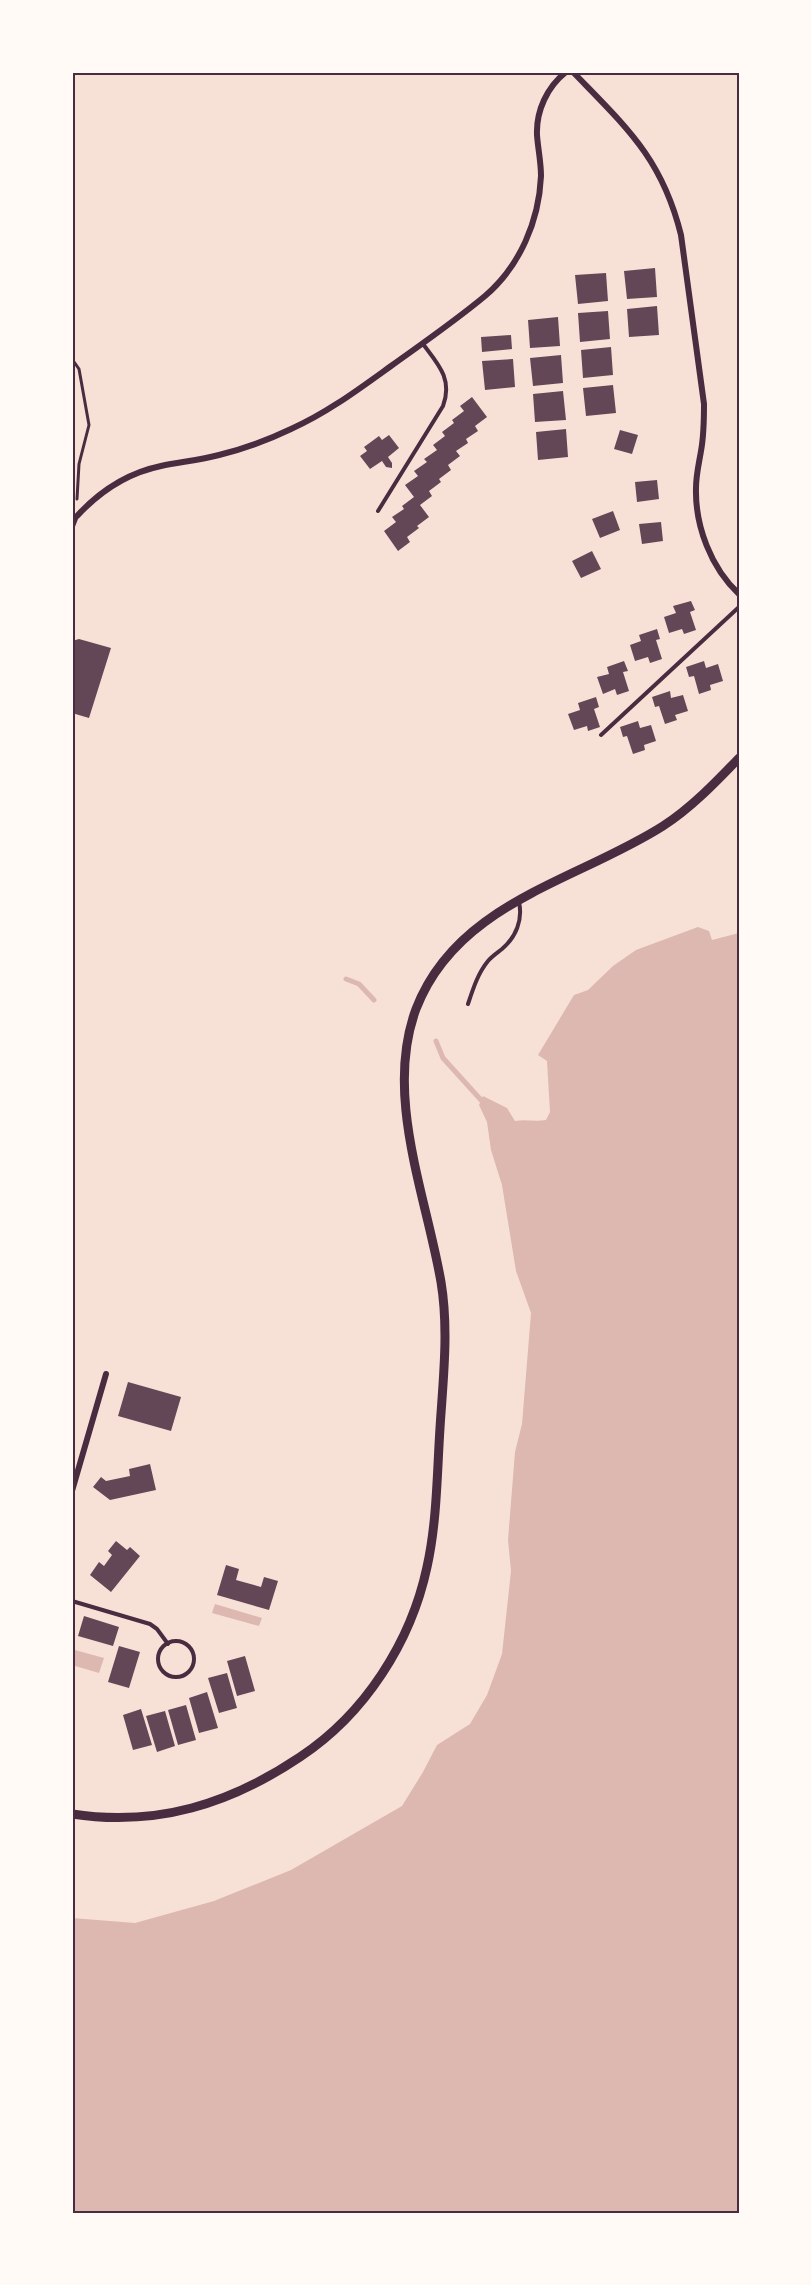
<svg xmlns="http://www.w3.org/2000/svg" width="811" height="2285" font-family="'DejaVu Sans',sans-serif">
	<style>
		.water { fill: #dcb8b0 }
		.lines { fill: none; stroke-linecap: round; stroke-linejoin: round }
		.stream { stroke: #dcb8b0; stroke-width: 5 }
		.building { fill: #644757 }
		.path { stroke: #4a2c40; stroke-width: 3 }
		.service { stroke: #4a2c40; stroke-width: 4 }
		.minor { stroke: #4a2c40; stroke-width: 6 }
		.tertiary { stroke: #4a2c40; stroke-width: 9 }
		.neatline { fill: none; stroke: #4a2c40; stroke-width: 2 }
	</style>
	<rect width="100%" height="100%" fill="#f7e1d7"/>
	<path class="water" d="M 698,927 L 709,931 L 712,940 L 739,933 L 739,2213 L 72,2213 L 72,1918 L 135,1923 L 214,1901 L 291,1870 L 402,1806 L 423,1772 L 437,1745 L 470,1724 L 487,1695 L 502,1654 L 511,1571 L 508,1540 L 515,1452 L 522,1424 L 531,1313 L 516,1271 L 502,1185 L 491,1150 L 487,1122 L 479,1105 L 483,1096 L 507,1108 L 515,1121 C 526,1119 535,1122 546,1120 L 550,1112 L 547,1061 L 538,1055 L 574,995 L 588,990 L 613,966 L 636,950 Z
		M 215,1604 L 262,1618 L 259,1626 L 212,1613 Z
		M 75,1650 L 104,1658 L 99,1673 L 72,1665 Z"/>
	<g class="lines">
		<path class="stream" d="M 346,979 L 359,984 L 374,1000
			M 436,1041 L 443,1058 L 481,1100"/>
	</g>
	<path class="building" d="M 655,268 L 657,297 L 627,299 L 624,271 Z
		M 606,273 L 608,301 L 578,304 L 575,275 Z
		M 657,306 L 659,335 L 629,337 L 627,309 Z
		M 608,311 L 610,339 L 580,342 L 578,313 Z
		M 558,317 L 560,346 L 530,348 L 528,320 Z
		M 511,335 L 512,349 L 482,352 L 481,337 Z
		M 611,347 L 613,375 L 583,378 L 581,350 Z
		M 561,355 L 563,383 L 533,386 L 530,358 Z
		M 513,359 L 515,387 L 485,390 L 482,361 Z
		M 613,385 L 616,413 L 586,416 L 583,388 Z
		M 563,391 L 566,420 L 535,422 L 533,394 Z
		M 472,397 L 487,417 L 475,426 L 478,431 L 466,439 L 468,443 L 456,451 L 460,456 L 448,465 L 451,470 L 439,479 L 441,482 L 429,491 L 432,496 L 420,505 L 429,517 L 417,526 L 419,528 L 407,537 L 410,542 L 398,551 L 384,531 L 396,522 L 392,517 L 404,509 L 402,506 L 414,497 L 405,485 L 418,476 L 414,471 L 427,462 L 424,459 L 437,450 L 433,445 L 445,436 L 442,432 L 454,423 L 452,420 L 464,411 L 460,406 Z
		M 566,429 L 568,457 L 538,460 L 536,432 Z
		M 620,430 L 638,435 L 632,454 L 614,449 Z
		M 389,435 L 399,448 L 388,457 L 392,463 L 392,468 L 386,467 L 382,461 L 370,469 L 360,456 L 367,451 L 364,447 L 379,436 L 382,440 Z
		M 657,480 L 659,499 L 637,502 L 635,482 Z
		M 613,511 L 620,530 L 600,538 L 592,519 Z
		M 661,522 L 663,541 L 642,544 L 639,524 Z
		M 592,551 L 601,569 L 581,578 L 572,561 Z
		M 691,601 L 695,610 L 690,612 L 696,630 L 684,634 L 682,629 L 669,633 L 664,617 L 676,613 L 673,606 Z
		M 657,629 L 660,639 L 656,640 L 662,659 L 650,663 L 648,657 L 635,661 L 630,645 L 641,641 L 639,635 Z
		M 79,639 L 111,648 L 89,718 L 72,713 L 72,683 L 75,673 L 72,671 L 72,641 Z
		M 624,661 L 628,671 L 623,672 L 629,691 L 617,695 L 615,689 L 603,694 L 597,677 L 609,674 L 607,667 Z
		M 704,661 L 706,668 L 718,664 L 723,681 L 710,685 L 711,690 L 699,694 L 694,676 L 689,677 L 686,667 Z
		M 670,691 L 671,698 L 683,695 L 688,711 L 675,715 L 677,720 L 665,724 L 659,706 L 655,707 L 652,697 Z
		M 596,697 L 599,707 L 594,709 L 600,727 L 588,731 L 587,726 L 574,730 L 568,714 L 580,710 L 578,703 Z
		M 638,721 L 640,728 L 651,725 L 656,741 L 644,745 L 645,750 L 633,754 L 627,736 L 623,737 L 620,727 Z
		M 128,1382 L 181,1397 L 171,1431 L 118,1416 Z
		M 150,1464 L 156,1490 L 110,1500 L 93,1487 L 101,1477 L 106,1481 L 130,1476 L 129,1469 Z
		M 116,1541 L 127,1550 L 130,1547 L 140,1556 L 111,1592 L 90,1575 L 99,1562 L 104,1566 L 112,1555 L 108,1551 Z
		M 226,1565 L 239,1569 L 236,1580 L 261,1587 L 264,1577 L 278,1581 L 269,1610 L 217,1595 Z
		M 84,1616 L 119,1627 L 113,1646 L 78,1636 Z
		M 119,1646 L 140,1652 L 129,1688 L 108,1682 Z
		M 245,1656 L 255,1691 L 237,1696 L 227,1661 Z
		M 227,1673 L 237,1708 L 219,1713 L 208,1678 Z
		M 207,1692 L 218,1728 L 199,1733 L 189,1698 Z
		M 186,1705 L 196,1740 L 178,1745 L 168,1710 Z
		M 141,1709 L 152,1745 L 133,1750 L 123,1715 Z
		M 165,1711 L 175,1746 L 157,1752 L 146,1716 Z"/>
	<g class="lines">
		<path class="path" d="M 72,359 L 79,369 L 89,425 L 79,464 L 77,499"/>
		<path class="service" d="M 378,511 L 443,406 C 453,379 438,364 423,344
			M 72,529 L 77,516
			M 601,735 L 739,607
			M 468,1004 C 473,989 478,973 488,961 C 492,956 497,953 502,949 C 516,937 523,920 519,902
			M 72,1601 L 150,1624 L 157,1629 L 168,1644
			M158 1659a18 18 0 1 1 36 0a18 18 0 1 1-36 0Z"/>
		<path class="minor" d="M 573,72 C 626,127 662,158 681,235 L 704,404 C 704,420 704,435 701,451 C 699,463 696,475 696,488 C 695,526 711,568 739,594
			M 77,516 C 100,491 127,473 161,466 C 180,462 200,460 219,455 C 244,449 268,440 291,429 C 327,413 359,389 391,366 C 423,343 455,321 485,296 C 520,266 539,221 541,176 C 541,162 538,149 537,135 C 536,111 547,87 566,72
			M 72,1491 L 106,1374"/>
		<path class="tertiary" d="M 72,1814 C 157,1827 230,1804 300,1757 C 365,1714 411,1642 427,1567 C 437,1522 437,1474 440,1428 C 443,1380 449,1330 441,1282 C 426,1195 384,1095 416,1009 C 457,902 577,881 663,826 C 691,808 716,782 739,758"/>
	</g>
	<rect width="811" height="2285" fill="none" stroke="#fffaf5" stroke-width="147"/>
	<rect x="74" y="74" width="664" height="2138" class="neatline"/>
</svg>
